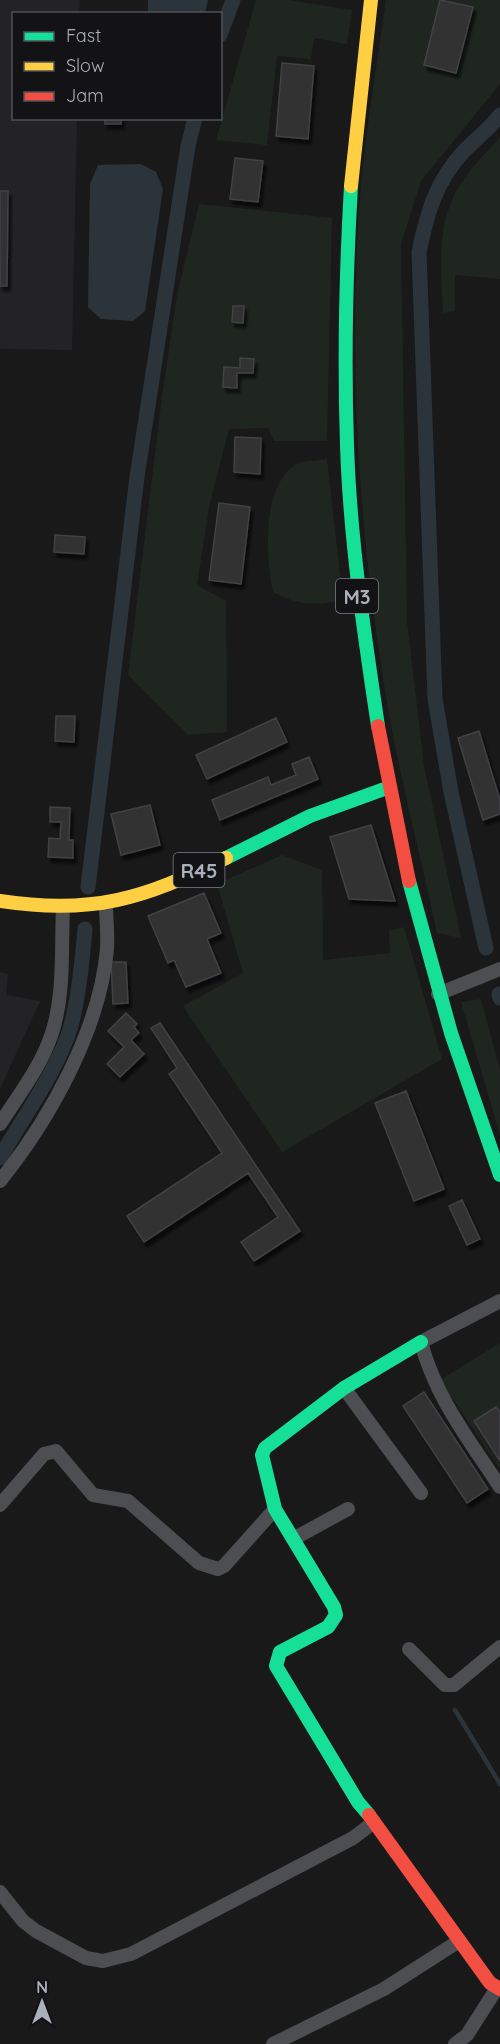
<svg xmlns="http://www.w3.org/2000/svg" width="500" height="2044" font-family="Quicksand,sans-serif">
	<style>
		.built { fill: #232325 }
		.green { fill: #1f2620 }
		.water { fill: #2c343b }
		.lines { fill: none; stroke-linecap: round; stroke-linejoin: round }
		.stream { stroke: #2c343b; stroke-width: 4.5 }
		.canal { stroke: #2c343b; stroke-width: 15 }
		.building { fill: #313131; stroke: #414245; stroke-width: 1.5; filter: url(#shadow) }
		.street { stroke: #4d4e52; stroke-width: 14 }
		.fast { stroke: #16e098; stroke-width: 14 }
		.slow { stroke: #ffcf43; stroke-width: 14 }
		.jam { stroke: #f24e42; stroke-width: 14 }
		.labels { text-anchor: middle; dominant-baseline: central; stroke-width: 5; stroke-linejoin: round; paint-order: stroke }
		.shield { fill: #131315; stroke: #7d8088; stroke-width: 1.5 }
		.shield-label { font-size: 20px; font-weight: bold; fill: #abafb9 }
	</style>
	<defs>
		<filter id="shadow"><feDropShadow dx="3" dy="5" stdDeviation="1.5" flood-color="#0009"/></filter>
	</defs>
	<rect width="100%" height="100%" fill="#191919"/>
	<path class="built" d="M 0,0 L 80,0 L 79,13 L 14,14 L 14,118 L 77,119 L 72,350 L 0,349 Z
		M 0,972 L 8,974 L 6,995 L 40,1001 L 0,1089 Z"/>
	<path class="green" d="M 256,0 L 289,0 L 352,10 L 347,44 L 314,38 L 311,59 L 277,56 L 267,145 L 216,140 Z
		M 386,0 L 500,0 L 500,84 L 421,181 L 401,244 L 407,621 L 424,766 L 461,938 L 437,933 C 419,848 396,764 383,678 C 357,513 347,341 362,174 C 368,116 378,58 386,0 Z
		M 500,137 L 500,279 L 455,275 L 455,311 L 443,313 C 441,266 435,219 464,179 C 474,164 488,151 500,137 Z
		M 199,204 L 332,218 L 327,441 L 274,441 L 268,428 L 229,429 L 209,507 L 197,585 L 226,601 L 227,732 L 188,735 L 128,675 L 162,396 L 177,295 Z
		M 327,459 L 343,601 C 314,605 299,606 273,592 C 266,557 261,488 295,465 C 303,460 318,461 327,459 Z
		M 282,855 L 322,870 L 323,960 L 390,953 L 389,931 L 404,927 L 442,1059 L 282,1152 L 183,1006 L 243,973 L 217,884 Z
		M 481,999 L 500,1070 L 500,1135 L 461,1002 Z
		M 500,1343 L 500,1469 L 440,1380 Z"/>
	<path class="water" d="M 148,0 L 208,0 L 205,13 L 148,14 Z
		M 141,164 L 156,172 L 163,189 L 145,311 L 133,321 L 101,319 L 88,307 L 90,184 L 98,165 Z"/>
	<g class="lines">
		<path class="stream" d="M 455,1710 L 500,1784"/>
		<path class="canal" d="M 220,35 L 233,0
			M 88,887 L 137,477 L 188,146 L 195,118
			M 486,948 L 451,792 L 435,699 L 419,252 C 427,213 436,181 464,151 C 476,139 490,128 500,115
			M 499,994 L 500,998
			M 0,1158 C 22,1119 59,1068 71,1026 C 79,995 82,962 85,929"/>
	</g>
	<path class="building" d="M 440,0 L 473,7 L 456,73 L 424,65 Z
		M 282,63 L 314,66 L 308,139 L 276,136 Z
		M 105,118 L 121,118 L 121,124 L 105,124 Z
		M 235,158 L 263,161 L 258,202 L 230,199 Z
		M 0,191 L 8,191 L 7,286 L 0,286 Z
		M 233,306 L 244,306 L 243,323 L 232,322 Z
		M 240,358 L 254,359 L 253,373 L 237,373 L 237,388 L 223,387 L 224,367 L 240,368 Z
		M 235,437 L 261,438 L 260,474 L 234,472 Z
		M 219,503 L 250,507 L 241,584 L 209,580 Z
		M 55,535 L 85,537 L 84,554 L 54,552 Z
		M 56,716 L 75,716 L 74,742 L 55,741 Z
		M 276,718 L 287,742 L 207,779 L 196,755 Z
		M 479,731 L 500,800 L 500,814 L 483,820 L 458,738 Z
		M 309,757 L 318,779 L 220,820 L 212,800 L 268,777 L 271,785 L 296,775 L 292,764 Z
		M 150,805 L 160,845 L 121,855 L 111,814 Z
		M 50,807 L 70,808 L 69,840 L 73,840 L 73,858 L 48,857 L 49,838 L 60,839 L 61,822 L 50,822 Z
		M 371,825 L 395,901 L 349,899 L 330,837 Z
		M 204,893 L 221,933 L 207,939 L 221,973 L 186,987 L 174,960 L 168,963 L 148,916 Z
		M 111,962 L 126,962 L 128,1003 L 113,1004 Z
		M 126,1013 L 137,1024 L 134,1027 L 139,1033 L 131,1040 L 144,1054 L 120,1077 L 107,1064 L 124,1047 L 108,1031 Z
		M 160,1023 L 300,1231 L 254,1261 L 241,1242 L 278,1217 L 248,1173 L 144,1242 L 127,1216 L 222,1153 L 169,1074 L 177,1068 L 151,1028 Z
		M 406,1091 L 444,1189 L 414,1201 L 375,1103 Z
		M 462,1200 L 480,1239 L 467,1245 L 449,1206 Z
		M 424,1392 L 488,1489 L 467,1503 L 403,1406 Z
		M 496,1407 L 500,1412 L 500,1461 L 474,1421 Z"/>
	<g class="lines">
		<path class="street" d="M 438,994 L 500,969
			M 0,1124 C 18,1096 40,1068 51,1036 C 65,996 61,949 63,907
			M 0,1181 C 50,1119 100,1029 107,949 C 108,934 106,918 106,903
			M 500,1301 L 421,1342 C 435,1397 470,1441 500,1487
			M 344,1388 L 421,1493
			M 0,1505 L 44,1454 L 56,1451 L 93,1495 L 128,1501 L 199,1563 L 218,1569 L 224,1566 L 275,1509
			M 293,1539 L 348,1509
			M 409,1649 L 445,1685 L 454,1685 L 500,1647
			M 0,1892 L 23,1921 L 36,1931 L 86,1958 L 103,1961 L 131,1954 L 353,1838 L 374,1822
			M 273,2044 L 384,1989 L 459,1941
			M 455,2044 L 467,2035 L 497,1988"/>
		<path class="fast" d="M 351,186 C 346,272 344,358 347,445 C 350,539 364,633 378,726
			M 226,858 L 310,816 L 387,788
			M 409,881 L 451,1033 L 500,1175
			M 369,1815 L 358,1802 L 276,1666 L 280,1652 L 328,1627 L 336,1615 L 334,1607 L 275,1509 L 262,1455 L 265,1448 L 344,1388 L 421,1342"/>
		<path class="slow" d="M 351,186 L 371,0
			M 0,901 C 93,915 143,899 226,858"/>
		<path class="jam" d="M 378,726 L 409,881
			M 369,1815 L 490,1983 L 500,1989"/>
	</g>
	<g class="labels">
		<g class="shield">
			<rect x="336" y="579" width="42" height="34" rx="4.5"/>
			<rect x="173.5" y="853" width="51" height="34" rx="4.5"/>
		</g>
		<g class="shield-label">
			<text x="357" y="596">M3</text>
			<text x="199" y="870">R45</text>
		</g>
	</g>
	<rect x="12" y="12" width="210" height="108" fill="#131315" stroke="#505157" stroke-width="1.5"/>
	<rect x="24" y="32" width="30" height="9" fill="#16e098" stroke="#505157" stroke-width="1.5"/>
	<text x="66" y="42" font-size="18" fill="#abafb9">Fast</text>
	<rect x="24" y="62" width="30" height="9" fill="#ffcf43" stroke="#505157" stroke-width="1.5"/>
	<text x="66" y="72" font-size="18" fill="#abafb9">Slow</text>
	<rect x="24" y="92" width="30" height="9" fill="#f24e42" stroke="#505157" stroke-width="1.5"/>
	<text x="66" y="102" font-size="18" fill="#abafb9">Jam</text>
	<g transform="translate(42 2002)" stroke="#131315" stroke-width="4.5" paint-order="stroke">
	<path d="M0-4.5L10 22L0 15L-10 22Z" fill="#abafb9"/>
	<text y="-9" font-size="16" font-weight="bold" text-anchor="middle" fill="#abafb9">N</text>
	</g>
</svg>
